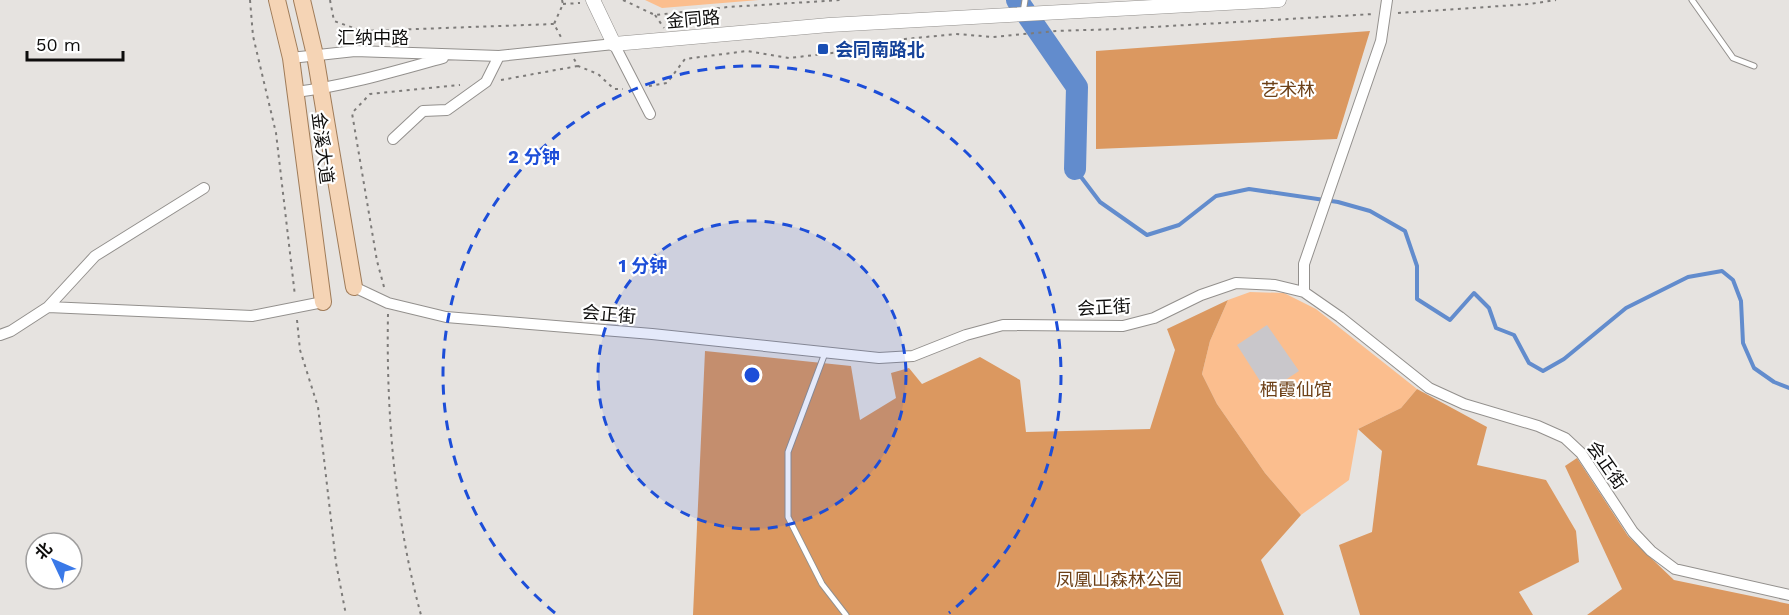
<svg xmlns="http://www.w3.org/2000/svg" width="1789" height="615" font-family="'Work Sans','Noto Sans SC',sans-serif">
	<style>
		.green { fill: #fbbe8e }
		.forest { fill: #db9860 }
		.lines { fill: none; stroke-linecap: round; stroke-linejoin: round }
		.stream { stroke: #628ccd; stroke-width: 4 }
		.river { stroke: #628ccd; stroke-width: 22 }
		.building { fill: #c9c7cb }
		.service-casing { stroke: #93908d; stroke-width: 7 }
		.minor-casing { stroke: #93908d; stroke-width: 12 }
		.tertiary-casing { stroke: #93908d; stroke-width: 15 }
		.primary-casing { stroke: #a07c59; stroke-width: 18 }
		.path { stroke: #7d7b79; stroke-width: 2; stroke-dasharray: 3 4.5; stroke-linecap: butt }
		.service { stroke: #fff; stroke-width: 5 }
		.minor { stroke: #fff; stroke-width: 10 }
		.tertiary { stroke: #fff; stroke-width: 14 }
		.primary { stroke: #f5d4b5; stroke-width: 16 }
		.ring { fill: none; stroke: #1d4ed8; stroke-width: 3; stroke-dasharray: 10 8 }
		.transit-dot { fill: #1a4fb4; stroke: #fff; stroke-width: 2 }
		.labels { text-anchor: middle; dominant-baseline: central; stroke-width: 4.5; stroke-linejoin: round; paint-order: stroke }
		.street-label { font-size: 18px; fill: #0e0d0c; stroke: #fff }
		.transit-label { font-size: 18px; font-weight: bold; fill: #164399; stroke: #fff; text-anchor: start }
		.park-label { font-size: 18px; fill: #6d4017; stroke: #fff }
		.centre { fill: #1d4ed8; stroke: #fff; stroke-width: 3 }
		.ring-label { font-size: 18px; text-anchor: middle; font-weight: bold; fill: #1d4ed8; stroke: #fff; stroke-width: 4.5; stroke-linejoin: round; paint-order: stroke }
	</style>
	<rect width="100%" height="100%" fill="#e6e3e0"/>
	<path class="green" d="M 645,0 L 759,0 L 662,8 Z
		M 1250,292 L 1284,293 L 1316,309 L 1417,389 L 1401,408 L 1358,429 L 1349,480 L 1301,515 L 1265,473 L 1217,404 L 1202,374 L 1210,341 L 1228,300 Z"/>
	<path class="forest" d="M 1370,31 L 1337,139 L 1096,149 L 1096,51 Z
		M 1228,300 L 1210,341 L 1202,374 L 1217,404 L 1265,473 L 1301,515 L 1261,560 L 1284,615 L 693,615 L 705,351 L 851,366 L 860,420 L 896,398 L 891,373 L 909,368 L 922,384 L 980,357 L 1020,380 L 1026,432 L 1150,429 L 1175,350 L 1167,329 Z
		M 1417,389 L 1487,427 L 1477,465 L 1546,480 L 1576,531 L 1579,562 L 1519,592 L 1533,615 L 1360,615 L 1339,545 L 1372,532 L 1382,451 L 1358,429 L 1401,408 Z
		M 1577,458 L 1628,536 L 1674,580 L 1789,604 L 1789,615 L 1587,615 L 1622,589 L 1565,466 Z"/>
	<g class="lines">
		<path class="stream" d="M 1075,169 L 1100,202 L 1147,235 L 1179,225 L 1216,196 L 1249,189 L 1338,202 L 1370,211 L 1405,231 L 1417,266 L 1417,299 L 1450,320 L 1474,293 L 1489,308 L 1496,328 L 1514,335 L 1529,363 L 1543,371 L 1564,359 L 1626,308 L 1688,277 L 1722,271 L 1733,280 L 1741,301 L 1743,343 L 1754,368 L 1774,382 L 1789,388"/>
		<path class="river" d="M 1017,0 L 1077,87 L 1075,169"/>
	</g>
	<path class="building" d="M 1267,325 L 1299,371 L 1267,392 L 1237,345 Z"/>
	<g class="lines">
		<g class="service-casing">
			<path id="service" d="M 1692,0 L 1733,58 L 1754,66
				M 1023,13 L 1025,0
				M 825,353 L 788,452 L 788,517 L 822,584 L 846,615"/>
		</g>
		<g class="minor-casing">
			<path id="minor" d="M 291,58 L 355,51 L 499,56 L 614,44 L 650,114
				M 296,92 C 346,86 395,71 443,58
				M 393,139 L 423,111 L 447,110 L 486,82 L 499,56
				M 354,287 L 388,303 L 446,317 L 652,334 L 879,358 L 913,356 L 966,335 L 1003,325 L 1123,326 L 1154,318 L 1201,295 L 1236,283 L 1275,285 L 1304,292 L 1340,317 L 1429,388 L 1464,404 L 1538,426 L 1565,438 L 1581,453 L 1633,532 L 1651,551 L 1675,569 L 1789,595
				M 1304,292 L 1304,264 L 1381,41 L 1387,0
				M 48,307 L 252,316 L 323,302
				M 0,335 L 11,331 L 48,307 L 95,256 L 204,188"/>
		</g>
		<g class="tertiary-casing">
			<path id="tertiary" d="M 593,0 L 614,44 L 829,25 L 1279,0"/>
		</g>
		<g class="primary-casing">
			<path id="primary" d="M 277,0 L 291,58 L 323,302
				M 302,0 L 315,55 L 354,287"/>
		</g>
		<path class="path" d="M 250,0 L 253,36 L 276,133 L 295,296
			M 330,0 L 334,21 L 362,31 L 554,24
			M 562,0 L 563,4 L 554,24 L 562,39
			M 623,0 L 655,15 L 728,7 L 841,0
			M 563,4 L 580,3
			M 1398,13 L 1530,4 L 1556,0
			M 655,15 L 664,28
			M 574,59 L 578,66 L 598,74 L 614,89 L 623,89
			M 501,80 L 578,66
			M 649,86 L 667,83 L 685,59 L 747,51 L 789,58 L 858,50 L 905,39 L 956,34 L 993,37 L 1056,31 L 1118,29 L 1374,14
			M 384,287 L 377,261 L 352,113 L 370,94 L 460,85
			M 388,314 C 386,412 395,520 421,615
			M 297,320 L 300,350 L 318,407 L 336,563 L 346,615"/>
		<use href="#service" class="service"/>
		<use href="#minor" class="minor"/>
		<use href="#tertiary" class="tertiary"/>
		<use href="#primary" class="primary"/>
	</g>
	<circle cx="752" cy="375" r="154" fill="#1d4ed8" fill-opacity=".12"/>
	<g class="ring">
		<circle cx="752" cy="375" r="154"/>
		<path d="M555 613A309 309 0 1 1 949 613"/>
	</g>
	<rect class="transit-dot" x="817" y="43" width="12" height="12" rx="3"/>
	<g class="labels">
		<g class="street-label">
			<text transform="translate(693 19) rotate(-5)">金同路</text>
			<text x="373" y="37">汇纳中路</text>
			<text transform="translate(323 148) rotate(83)">金溪大道</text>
			<text transform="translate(1104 307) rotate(-3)">会正街</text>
			<text transform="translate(609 314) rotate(5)">会正街</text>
			<text transform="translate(1607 465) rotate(55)">会正街</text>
		</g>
		<g class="transit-label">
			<text x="835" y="49">会同南路北</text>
		</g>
		<g class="park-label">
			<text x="1288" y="89">艺术林</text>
			<text x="1296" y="389">栖霞仙馆</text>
			<text x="1119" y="579">凤凰山森林公园</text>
		</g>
	</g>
	<circle cx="752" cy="375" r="9" class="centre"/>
	<g class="ring-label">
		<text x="534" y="163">2 分钟</text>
		<text x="643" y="272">1 分钟</text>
	</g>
	<g transform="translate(54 561) rotate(314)"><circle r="28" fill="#ffffff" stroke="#9f9e9e" stroke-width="1.5"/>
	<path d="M0-4.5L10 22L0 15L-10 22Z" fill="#3a79e8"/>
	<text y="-9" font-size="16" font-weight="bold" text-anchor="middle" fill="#0e0d0c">北</text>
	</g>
	<path d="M27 51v9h96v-9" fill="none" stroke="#0e0d0c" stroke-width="3"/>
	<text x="36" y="51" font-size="18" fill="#0e0d0c" stroke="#ffffff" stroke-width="4.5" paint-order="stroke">50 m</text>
</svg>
